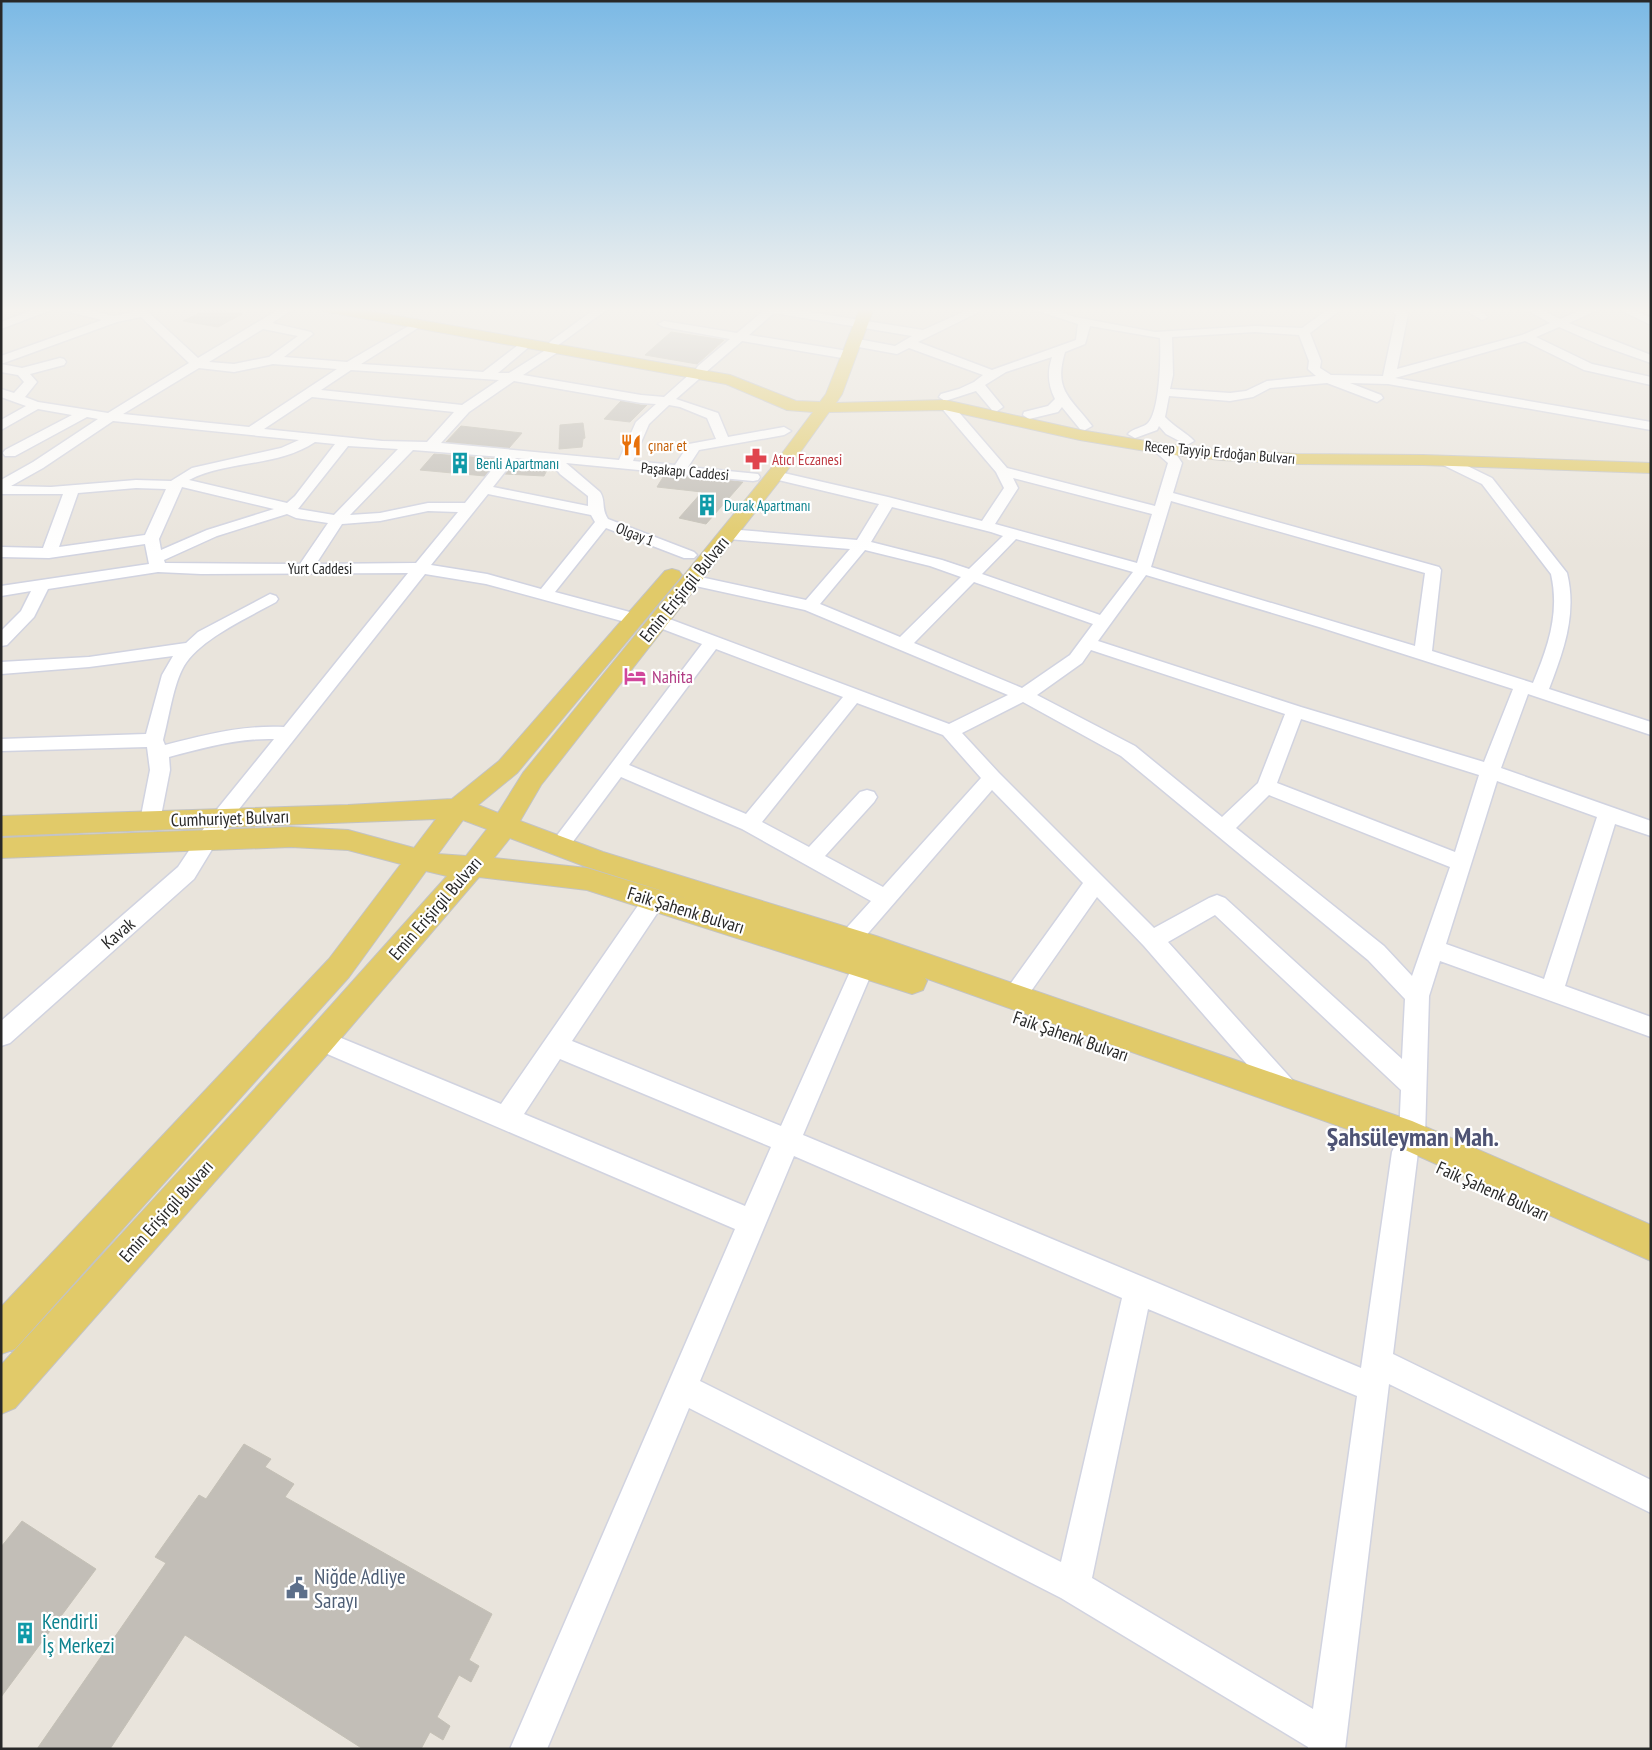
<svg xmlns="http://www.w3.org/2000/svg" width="1652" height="1750" font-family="'PT Sans Narrow',sans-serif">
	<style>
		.building { fill: #c2beb7; stroke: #c4c0b6 }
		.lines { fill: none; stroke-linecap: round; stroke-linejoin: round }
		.minor-casing { stroke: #d1d3e0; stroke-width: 3 }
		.major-casing { stroke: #c3c3c3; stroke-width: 2 }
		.minor { fill: #fff; fill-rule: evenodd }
		.major { fill: #e1ca69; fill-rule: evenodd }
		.labels { text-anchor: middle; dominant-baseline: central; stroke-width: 4.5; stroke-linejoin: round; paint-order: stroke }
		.far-food-label { font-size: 15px; fill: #c56008; stroke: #fff; text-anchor: start }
		.far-street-label { font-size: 15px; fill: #282828; stroke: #fff }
		.far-health-label { font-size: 15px; fill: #be3a42; stroke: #fff; text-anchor: start }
		.far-culture-label { font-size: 15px; fill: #0d838f; stroke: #fff; text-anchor: start }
		.street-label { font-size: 18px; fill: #282828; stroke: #fff }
		.hotel-label { font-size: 18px; fill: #b23c85; stroke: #fff; text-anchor: start }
		.near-service-label { font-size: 21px; fill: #4e5e75; stroke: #fff; text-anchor: start }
		.near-culture-label { font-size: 21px; fill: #0d838f; stroke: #fff; text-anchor: start }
		.near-district-label { font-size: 26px; font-weight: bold; fill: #4e5374; stroke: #fff }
	</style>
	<rect width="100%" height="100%" fill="#e9e4dc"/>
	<path class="building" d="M 208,309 L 242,314 L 218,327 L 183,321 Z
		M 671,332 L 724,340 L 697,364 L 645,355 Z
		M 621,401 L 641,405 L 647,405 L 630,422 L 604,419 Z
		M 583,423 L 585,438 L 583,439 L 582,447 L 559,449 L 560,425 Z
		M 461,426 L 522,433 L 509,448 L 446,442 Z
		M 434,454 L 498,459 L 485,476 L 420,470 Z
		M 517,460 L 550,464 L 544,476 L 505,474 Z
		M 665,474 L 743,482 L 706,524 L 679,518 L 702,492 L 657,487 Z
		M 244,1444 L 271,1459 L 265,1467 L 294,1484 L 285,1497 L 492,1614 L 469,1660 L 479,1666 L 471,1682 L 459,1675 L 437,1717 L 450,1726 L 443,1740 L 430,1732 L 421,1749 L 363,1749 L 185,1635 L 110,1749 L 37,1749 L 166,1563 L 155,1557 L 199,1495 L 206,1499 Z
		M 22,1521 L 96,1569 L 1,1697 L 1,1547 Z"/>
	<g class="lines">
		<g class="minor-casing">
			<path id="minor" d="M 37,308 L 53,308 L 51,310 L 1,329 L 1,322 Z
				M 59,308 L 80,308 L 114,316 L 135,311 L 132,308 L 144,308 L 198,358 L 281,308 L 295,308 L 272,323 L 311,332 L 313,334 L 284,357 L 347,362 L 417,321 L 423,324 L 421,326 L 361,364 L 483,372 L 522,342 L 530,342 L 532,344 L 530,346 L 498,373 L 509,373 L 552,346 L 549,343 L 551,341 L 596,308 L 609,308 L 557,346 L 560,349 L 558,352 L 523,375 L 641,395 L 664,397 L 692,372 L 696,371 L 702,375 L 700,378 L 676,399 L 718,413 L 728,437 L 784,427 L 791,431 L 784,435 L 699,450 L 688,467 L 758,474 L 760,477 L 758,480 L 753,481 L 566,463 L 600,492 C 606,501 601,509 608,519 L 694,552 L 697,555 L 694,558 L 684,558 L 606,528 L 555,592 L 641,615 L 643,619 L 641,623 L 629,623 L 486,584 L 425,574 L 228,823 L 194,879 L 10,1043 L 1,1046 L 1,1021 L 178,867 L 214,813 L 274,739 C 238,738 204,748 169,757 L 170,770 L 160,821 L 157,826 L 150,828 L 143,826 L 140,821 L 150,770 L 147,747 L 1,751 L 1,739 L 146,734 L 162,675 L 173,656 L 89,667 L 1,674 L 1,662 L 89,657 L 186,643 L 198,632 L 270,594 L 276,596 L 278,599 L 276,602 C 249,617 200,639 184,666 C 173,685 169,718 163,740 L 165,745 C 205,735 242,725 284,727 L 408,573 L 201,574 L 158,572 L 48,589 L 34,617 L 7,645 L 1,646 L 1,631 L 21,611 L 31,591 L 1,596 L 1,586 L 149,564 L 145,544 L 49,558 L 1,557 L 1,547 L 43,548 L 63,494 L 1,494 L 1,480 L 33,462 L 98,419 L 87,417 L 15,456 L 5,456 L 3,453 L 5,450 L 72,415 L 38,409 L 1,430 L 1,420 L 26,406 L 1,397 L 1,389 L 14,393 L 24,382 L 18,375 L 1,372 L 1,364 L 22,368 L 60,358 L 64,359 L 66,362 L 64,365 L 30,374 L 37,382 L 25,397 L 38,402 L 108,413 L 189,363 L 141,317 L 117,322 L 1,364 L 1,356 L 102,320 L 61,310 ZM 263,329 L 298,336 L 269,357 L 234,364 L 209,362 ZM 273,364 L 337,369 L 249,427 L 123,414 L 199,368 L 234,372 ZM 351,370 L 499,380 L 462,405 L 321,390 ZM 514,381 L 641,403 L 656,404 L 636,422 L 619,460 L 441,443 L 469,412 ZM 312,397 L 454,412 L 427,442 L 382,441 L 264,429 ZM 669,405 L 680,407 L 707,418 L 716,439 L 689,444 L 675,465 L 633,461 L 649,424 ZM 113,421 L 299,440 L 281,448 L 192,468 L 171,481 L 136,480 L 51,487 L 11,486 L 43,468 ZM 315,442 L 335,444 L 295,496 L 287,503 L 189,480 C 228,460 278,467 315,442 ZM 348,446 L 398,449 L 334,515 L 298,509 ZM 413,450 L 502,457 L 465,503 L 428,503 L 380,513 L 350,515 ZM 516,458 L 551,462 L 560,474 L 588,496 L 588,506 L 493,487 ZM 182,487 L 274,509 L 207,530 L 161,550 L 159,539 ZM 136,488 L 166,489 L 145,535 L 59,547 L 78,493 ZM 488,494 L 591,515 L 595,522 L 541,589 L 487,574 L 431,565 ZM 428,511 L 458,512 L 416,563 L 316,564 L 342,524 L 380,521 ZM 287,514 L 296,518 L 328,523 L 300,564 L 165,563 L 164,560 L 217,536 Z
				M 758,308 L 784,308 L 923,330 L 972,308 L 987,308 L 918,342 L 992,370 L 1076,340 L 1078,324 L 1035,310 L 1033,308 L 1050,308 L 1075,317 L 1155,332 L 1255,326 L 1302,328 L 1330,308 L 1343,308 L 1310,333 L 1321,361 L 1320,368 L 1331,375 L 1383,376 L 1396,315 L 1388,308 L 1401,308 L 1408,314 L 1397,369 L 1522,335 L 1550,323 L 1523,308 L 1538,308 L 1560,319 L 1586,308 L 1602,308 L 1569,323 L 1651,355 L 1651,363 L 1600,345 L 1559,327 L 1536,337 L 1592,364 L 1651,377 L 1651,385 L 1584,370 L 1525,341 L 1395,378 L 1651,422 L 1651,430 L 1388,384 L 1350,383 L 1381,395 L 1383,398 L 1377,402 L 1327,383 L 1270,388 L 1253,397 L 1230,401 L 1169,396 L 1165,417 C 1173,426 1188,434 1194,441 L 1187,445 L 1166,434 L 1159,426 L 1157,430 L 1135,438 L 1128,434 C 1133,428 1143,428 1148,423 C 1160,410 1161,356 1160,338 L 1090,326 L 1085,344 L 1065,352 C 1053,391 1071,398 1092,426 L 1085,430 L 1080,429 L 1062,407 L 1058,412 L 1029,419 L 1023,415 L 1024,412 L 1048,406 L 1055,399 C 1048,385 1047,372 1052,357 L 1006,372 L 985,385 L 1003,407 L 997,411 L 992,410 L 976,391 L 945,401 L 939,397 L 941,394 L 959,389 L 974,382 L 983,375 L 909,348 L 897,354 L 853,346 L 847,342 L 853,338 L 895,346 L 912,336 L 774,313 L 749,335 L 848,351 L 854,355 L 848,359 L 742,341 L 706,372 L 702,373 L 696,369 L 698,366 L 730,339 L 664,327 L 658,324 L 664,321 L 737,333 L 763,311 ZM 1255,332 L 1299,335 L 1309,361 L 1308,369 L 1316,376 L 1267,381 L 1246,391 L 1230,393 L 1170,389 L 1173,375 L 1172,337 Z
				M 1462,308 L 1476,308 L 1488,317 L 1482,320 Z
				M 1616,308 L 1631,308 L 1651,318 L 1651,325 Z
				M 945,401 L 950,402 L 1007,468 L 1155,506 L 1168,463 L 1151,448 L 1158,444 L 1176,454 L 1182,463 L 1173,493 L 1439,567 L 1441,570 L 1432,651 L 1533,683 C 1548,647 1560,613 1551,574 L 1482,484 L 1439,463 L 1437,460 L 1439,457 L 1449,457 L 1492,478 L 1567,573 C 1577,614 1564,650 1549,689 L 1651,722 L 1651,735 L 1528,694 L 1501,768 L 1651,821 L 1651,836 L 1615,824 L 1565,986 L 1651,1017 L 1651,1037 L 1440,961 L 1429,996 L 1425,1137 L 1418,1152 L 1393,1354 L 1651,1480 L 1651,1513 L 1389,1384 L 1345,1749 L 1308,1749 L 1308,1747 L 1061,1598 L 689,1408 L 547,1749 L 510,1749 L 735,1229 L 311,1047 L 308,1040 L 311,1033 L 320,1029 L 329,1033 L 501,1104 L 646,894 L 654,892 L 662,894 L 665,900 L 662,906 L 572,1041 L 781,1126 L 853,965 L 856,958 L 864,956 L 872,958 L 875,965 L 803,1135 L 1361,1368 L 1392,1152 L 1399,1136 L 1401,1090 L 1215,915 L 1168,942 L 1296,1084 L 1300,1092 L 1296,1100 L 1287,1103 L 1278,1100 L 1144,946 L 1097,897 L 1022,1004 L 1014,1007 L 1006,1004 L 1002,997 L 1006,990 L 1083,883 L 992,790 L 857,946 L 849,949 L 841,946 L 838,940 L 841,934 L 871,901 L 742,829 L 621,777 L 566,851 L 559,854 L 552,851 L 549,846 L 702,644 L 652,625 L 650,621 L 652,617 L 664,617 L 949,724 L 1008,695 L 805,610 L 691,585 L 685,583 L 683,580 L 685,577 L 691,575 L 806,600 L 850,549 L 728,539 L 723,537 L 720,534 L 723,531 L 728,529 L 857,540 L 879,504 L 770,478 L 768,475 L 775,471 L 888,497 L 982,521 L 1004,488 L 996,472 L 939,405 ZM 1013,478 L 1152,514 L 1137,563 L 995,524 L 1018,488 ZM 1171,501 L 1425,573 L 1415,646 L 1151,567 ZM 892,507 L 991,532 L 1003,536 L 969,569 L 942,560 L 871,542 ZM 1016,539 L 1133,572 L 1100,615 L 982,574 ZM 865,550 L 930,566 L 961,577 L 900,637 L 820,604 ZM 1146,575 L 1319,627 L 1513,689 L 1484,762 L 1301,707 L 1098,641 ZM 974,582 L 1093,624 L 1070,655 L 1022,688 L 914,643 ZM 716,649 L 843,697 L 746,814 L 629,765 ZM 1091,650 L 1285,714 L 1258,783 L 1222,817 L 1135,746 L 1037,695 L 1082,663 ZM 1023,702 L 1121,756 L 1368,960 L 1405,999 L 1402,1059 L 1225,898 L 1217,895 L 1209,898 L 1154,928 L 999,773 L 962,733 ZM 857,703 L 943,735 L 981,778 L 883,887 L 825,856 L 874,802 L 877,797 L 874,792 L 867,790 L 860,792 L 809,847 L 762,822 ZM 1301,719 L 1479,775 L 1455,852 L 1277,783 ZM 1497,781 L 1597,817 L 1544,979 L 1446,944 ZM 1269,795 L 1450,867 L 1412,976 L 1384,946 L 1236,828 ZM 560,1059 L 771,1147 L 745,1206 L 524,1114 ZM 794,1156 L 1122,1298 L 1061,1562 L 700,1381 ZM 1148,1309 L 1357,1396 L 1313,1709 L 1092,1578 Z"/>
		</g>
		<g class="major-casing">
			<path id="major" d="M 321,308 L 352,308 L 730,375 L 796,401 L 820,402 L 826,394 L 860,308 L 874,308 L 842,394 L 836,403 L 945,400 L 1080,430 L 1164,444 L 1222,450 L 1297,454 L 1423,455 L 1651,463 L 1651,473 L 1423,465 L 1297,464 L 1222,460 L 1164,454 L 1080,440 L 945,410 L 829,412 L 781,479 L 541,785 L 520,821 L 603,852 L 876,936 L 1412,1121 L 1651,1225 L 1651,1261 L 1403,1149 L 925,978 L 927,981 L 923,990 L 912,994 L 587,890 L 479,877 L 331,1050 L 15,1408 L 1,1414 L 1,1365 L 309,1030 L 447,876 L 426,871 L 349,977 L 15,1349 L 1,1354 L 1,1307 L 329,959 L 401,864 L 348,850 L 291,847 L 1,858 L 1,838 L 291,827 L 348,830 L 414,848 L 436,819 L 1,836 L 1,816 L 348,805 L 452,799 L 499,761 L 665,571 L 672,569 L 679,571 L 682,575 L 679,579 L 517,773 L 478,805 L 498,813 L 523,773 L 769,471 L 813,412 L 787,410 L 726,384 L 328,312 L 323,311 ZM 463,820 L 487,829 L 466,856 L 438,854 ZM 510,838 L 584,866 L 688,899 L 587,868 L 494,858 Z"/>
		</g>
		<use href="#minor" class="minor"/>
		<use href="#major" class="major"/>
	</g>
	<linearGradient id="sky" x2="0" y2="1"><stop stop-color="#7bb9e5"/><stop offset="0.56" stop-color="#f5f3ef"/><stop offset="1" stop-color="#f5f3ef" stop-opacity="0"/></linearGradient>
	<rect width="1652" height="553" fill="url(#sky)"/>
	<defs>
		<g id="restaurant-bare" transform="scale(1.725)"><path d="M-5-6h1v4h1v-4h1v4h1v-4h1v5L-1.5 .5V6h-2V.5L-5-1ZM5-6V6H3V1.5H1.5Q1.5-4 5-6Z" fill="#e8710a" stroke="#fff" stroke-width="2.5" paint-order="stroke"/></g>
		<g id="pharmacy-bare" transform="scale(1.725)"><path d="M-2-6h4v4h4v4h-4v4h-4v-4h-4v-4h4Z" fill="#e0444e" stroke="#fff" stroke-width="2.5" paint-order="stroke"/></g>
		<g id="building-bare" transform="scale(1.725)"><path d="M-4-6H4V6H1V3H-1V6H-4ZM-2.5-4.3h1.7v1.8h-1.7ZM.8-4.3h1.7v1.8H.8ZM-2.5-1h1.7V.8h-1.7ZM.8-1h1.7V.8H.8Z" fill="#0f9aa8" stroke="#fff" stroke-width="2.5" paint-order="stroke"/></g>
		<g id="hotel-bare" transform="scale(1.725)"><path d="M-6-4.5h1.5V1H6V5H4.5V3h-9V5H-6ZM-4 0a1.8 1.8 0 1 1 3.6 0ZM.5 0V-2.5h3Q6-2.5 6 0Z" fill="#d1479c" stroke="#fff" stroke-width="2.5" paint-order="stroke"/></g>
		<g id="civic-bare" transform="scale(1.725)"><path d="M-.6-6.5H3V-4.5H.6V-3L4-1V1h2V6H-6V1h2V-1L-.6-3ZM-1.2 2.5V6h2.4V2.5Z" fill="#5c6f8a" stroke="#fff" stroke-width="2.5" paint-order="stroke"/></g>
	</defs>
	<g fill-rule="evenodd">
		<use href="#restaurant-bare" x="631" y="445"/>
		<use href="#pharmacy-bare" x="756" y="459"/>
		<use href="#building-bare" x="460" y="463"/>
		<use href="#building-bare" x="707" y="505"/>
		<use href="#hotel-bare" x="635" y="676"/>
		<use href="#civic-bare" x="297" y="1588"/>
		<use href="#building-bare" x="25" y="1633"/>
	</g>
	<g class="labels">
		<g class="far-food-label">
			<text x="648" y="445">çınar et</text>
		</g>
		<g class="far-street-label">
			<text transform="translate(1220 452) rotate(5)">Recep Tayyip Erdoğan Bulvarı</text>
			<text transform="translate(685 471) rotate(5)">Paşakapı Caddesi</text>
			<text transform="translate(635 534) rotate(21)">Olgay 1</text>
			<text x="320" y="568">Yurt Caddesi</text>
		</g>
		<g class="far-health-label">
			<text x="772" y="459">Atıcı Eczanesi</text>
		</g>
		<g class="far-culture-label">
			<text x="476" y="463">Benli Apartmanı</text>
			<text x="724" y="505">Durak Apartmanı</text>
		</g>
		<g class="street-label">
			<text transform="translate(684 589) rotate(-51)">Emin Erişirgil Bulvarı</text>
			<text transform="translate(230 818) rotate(-2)">Cumhuriyet Bulvarı</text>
			<text transform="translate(435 908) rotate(-49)">Emin Erişirgil Bulvarı</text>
			<text transform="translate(686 910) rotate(17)">Faik Şahenk Bulvarı</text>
			<text transform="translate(118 933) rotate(-41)">Kavak</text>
			<text transform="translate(1071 1036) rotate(19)">Faik Şahenk Bulvarı</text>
			<text transform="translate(1493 1191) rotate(24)">Faik Şahenk Bulvarı</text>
			<text transform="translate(166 1211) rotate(-48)">Emin Erişirgil Bulvarı</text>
		</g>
		<g class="hotel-label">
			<text x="652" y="676">Nahita</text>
		</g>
		<g class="near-service-label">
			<text x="314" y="1576">Niğde Adliye<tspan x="314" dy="24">Sarayı</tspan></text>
		</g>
		<g class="near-culture-label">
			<text x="42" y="1621">Kendirli<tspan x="42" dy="24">İş Merkezi</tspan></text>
		</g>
		<g class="near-district-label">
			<text x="1413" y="1136">Şahsüleyman Mah.</text>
		</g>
	</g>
	<rect width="1652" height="1750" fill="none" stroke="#282828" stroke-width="5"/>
</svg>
